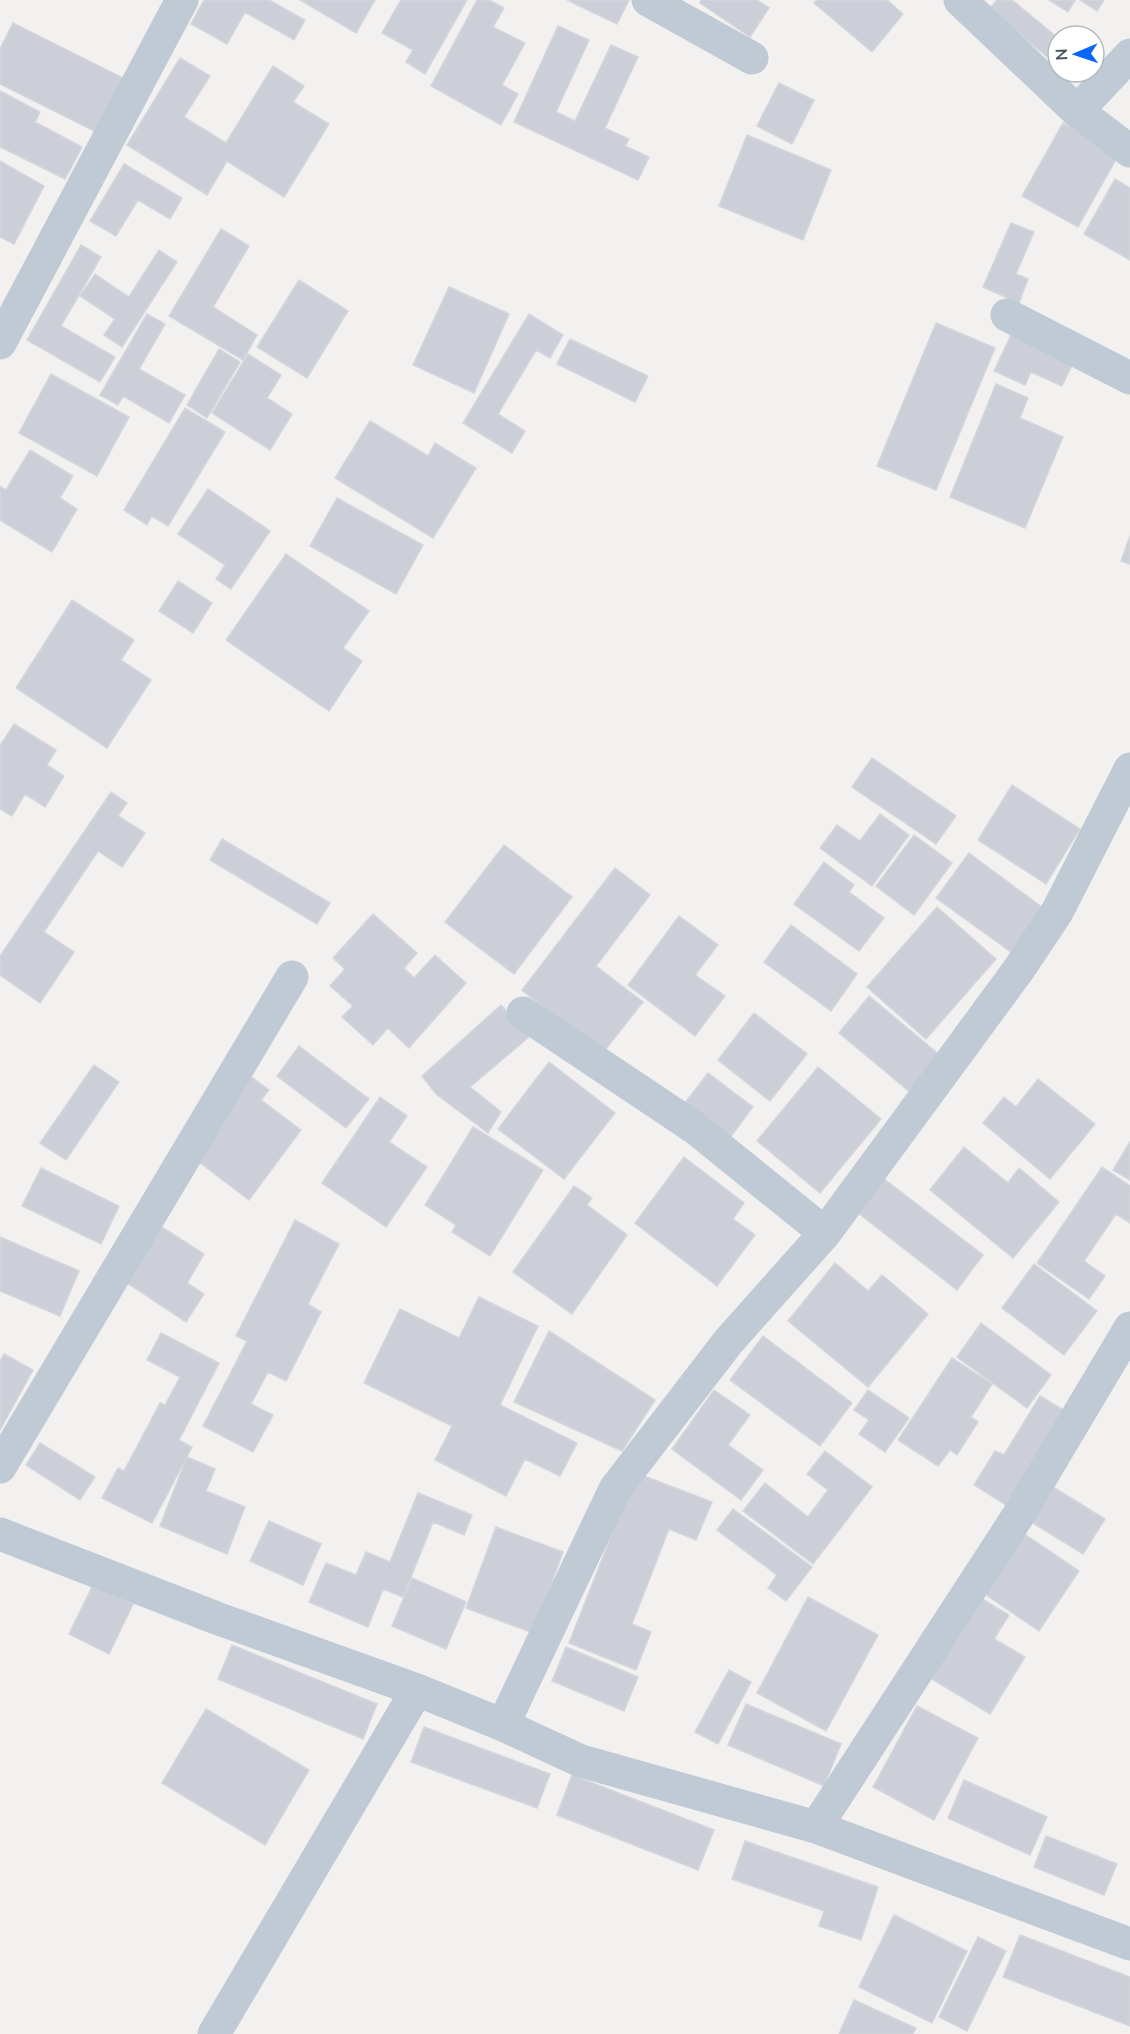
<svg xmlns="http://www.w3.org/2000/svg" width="1130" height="2034" font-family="'Nunito Sans',sans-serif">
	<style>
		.building { fill: #cccfd7; stroke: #d4d6dd; stroke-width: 1.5 }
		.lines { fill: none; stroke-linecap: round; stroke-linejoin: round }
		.minor { stroke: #c0cad4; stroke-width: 33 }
	</style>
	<rect width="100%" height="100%" fill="#f3f1f0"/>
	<path class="building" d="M 204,0 L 269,0 L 305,20 L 294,40 L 245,12 L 227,44 L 191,24 Z
		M 300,0 L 375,0 L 356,33 Z
		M 401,0 L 467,0 L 425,74 L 406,62 L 413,50 L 382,33 Z
		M 477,0 L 489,0 L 504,8 L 493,27 L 525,43 L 502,85 L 518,94 L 501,125 L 431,86 Z
		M 567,0 L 629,0 L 617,24 Z
		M 701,0 L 757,0 L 769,8 L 750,37 L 700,3 Z
		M 817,0 L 887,0 L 903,14 L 872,52 L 814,3 Z
		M 997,0 L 1012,0 L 1058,38 L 1058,66 L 989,9 Z
		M 1049,0 L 1075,0 L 1068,12 Z
		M 1080,0 L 1104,0 L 1097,11 Z
		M 13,23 L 129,81 L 102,135 L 0,84 L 0,49 Z
		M 558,26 L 589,40 L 556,112 L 575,121 L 611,45 L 638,57 L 605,128 L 629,139 L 625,146 L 649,157 L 638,180 L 514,122 Z
		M 180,58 L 210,76 L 184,117 L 226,143 L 273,66 L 304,86 L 293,102 L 329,124 L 284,197 L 227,161 L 207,195 L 127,145 Z
		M 779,83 L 814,100 L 792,144 L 757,126 Z
		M 0,91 L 40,112 L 35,122 L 82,147 L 65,179 L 0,147 Z
		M 1063,123 L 1119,154 L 1078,227 L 1022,196 Z
		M 747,135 L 831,170 L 803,240 L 719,206 Z
		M 0,161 L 44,186 L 14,244 L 0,237 Z
		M 124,164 L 182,198 L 170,219 L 138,200 L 116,236 L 90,221 Z
		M 1115,179 L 1130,188 L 1130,260 L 1084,234 Z
		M 1011,223 L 1034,232 L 1016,274 L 1028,279 L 1019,303 L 983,287 Z
		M 221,229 L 249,246 L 213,307 L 257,335 L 243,360 L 169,316 Z
		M 81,245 L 101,257 L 61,326 L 115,357 L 100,382 L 27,340 Z
		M 159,250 L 177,262 L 122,347 L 104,335 L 115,319 L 80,296 L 95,274 L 129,297 Z
		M 299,280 L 348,311 L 307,378 L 257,347 Z
		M 449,287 L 509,314 L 474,393 L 413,365 Z
		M 147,314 L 165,324 L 139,369 L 185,395 L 169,423 L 123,396 L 118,405 L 100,395 Z
		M 529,314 L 563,335 L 550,358 L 536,350 L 498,414 L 525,431 L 512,453 L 463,423 Z
		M 936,323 L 995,348 L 936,490 L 877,466 Z
		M 1013,331 L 1075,359 L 1062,386 L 1031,372 L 1025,385 L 994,371 Z
		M 570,339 L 648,376 L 635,402 L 557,364 Z
		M 219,349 L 240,362 L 207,418 L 187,405 Z
		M 248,354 L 281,375 L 267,398 L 292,414 L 270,450 L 212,413 Z
		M 51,374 L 129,417 L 97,476 L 19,433 Z
		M 996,384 L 1028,398 L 1020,418 L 1063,437 L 1025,528 L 950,497 Z
		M 185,408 L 225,432 L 168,526 L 152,516 L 147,525 L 124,510 Z
		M 370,421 L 428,456 L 435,443 L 476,468 L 433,538 L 335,478 Z
		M 30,450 L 73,476 L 60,498 L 77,509 L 52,552 L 0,520 L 0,486 L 6,490 Z
		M 208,489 L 270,531 L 231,589 L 216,579 L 225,565 L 178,534 Z
		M 337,498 L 423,545 L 396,594 L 310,546 Z
		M 1130,536 L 1130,564 L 1121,561 Z
		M 286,554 L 369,611 L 343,648 L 362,661 L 329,711 L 226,640 Z
		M 178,581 L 212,603 L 193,633 L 159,611 Z
		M 72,600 L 134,640 L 121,660 L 151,680 L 107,748 L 16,688 Z
		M 14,724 L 56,750 L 47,765 L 64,776 L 45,807 L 25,794 L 12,816 L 0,809 L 0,746 Z
		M 872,758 L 956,816 L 936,844 L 852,787 Z
		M 1012,785 L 1080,829 L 1046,884 L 978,840 Z
		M 111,792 L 127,803 L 118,816 L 145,833 L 122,867 L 98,851 L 44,932 L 74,952 L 40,1003 L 0,975 L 0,956 Z
		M 880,814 L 909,835 L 872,886 L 820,848 L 837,825 L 860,841 Z
		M 914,835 L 952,863 L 914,915 L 876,886 Z
		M 222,839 L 330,903 L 317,924 L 210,860 Z
		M 504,845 L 572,897 L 514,974 L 445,922 Z
		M 969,853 L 1047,911 L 1015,955 L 936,898 Z
		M 824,862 L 854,885 L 849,892 L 884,918 L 859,951 L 794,904 Z
		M 615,868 L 650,895 L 596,966 L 643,1002 L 602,1054 L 522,990 Z
		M 937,907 L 996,959 L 926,1039 L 867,987 Z
		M 373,914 L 417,953 L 404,968 L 414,978 L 435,955 L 466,983 L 409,1048 L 388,1028 L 373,1045 L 342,1017 L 353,1006 L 330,986 L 345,969 L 333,958 Z
		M 679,916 L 718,945 L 695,975 L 725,996 L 695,1036 L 628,985 Z
		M 791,925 L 857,974 L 831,1011 L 764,962 Z
		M 869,996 L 941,1056 L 911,1093 L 839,1033 Z
		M 501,1005 L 529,1037 L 470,1087 L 501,1112 L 488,1133 L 436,1094 L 422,1076 Z
		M 754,1013 L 807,1054 L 770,1101 L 718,1060 Z
		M 299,1046 L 369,1099 L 346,1128 L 277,1076 Z
		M 549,1062 L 615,1113 L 564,1179 L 498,1129 Z
		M 94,1065 L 119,1082 L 66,1160 L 40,1143 Z
		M 818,1067 L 881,1119 L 820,1193 L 757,1141 Z
		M 708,1073 L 753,1107 L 726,1143 L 681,1108 Z
		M 250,1076 L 269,1090 L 261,1100 L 301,1130 L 249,1200 L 190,1155 Z
		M 1038,1079 L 1095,1124 L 1050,1179 L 983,1123 L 1004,1097 L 1016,1107 Z
		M 380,1097 L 407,1116 L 389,1142 L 427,1167 L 386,1227 L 322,1183 Z
		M 473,1127 L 543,1170 L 490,1256 L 452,1232 L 456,1225 L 425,1205 Z
		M 1130,1142 L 1130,1180 L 1113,1170 Z
		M 964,1147 L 1008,1183 L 1019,1168 L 1059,1202 L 1013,1258 L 930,1190 Z
		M 684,1157 L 744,1203 L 733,1219 L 755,1235 L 717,1286 L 635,1223 Z
		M 1102,1167 L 1130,1186 L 1130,1223 L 1116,1214 L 1084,1261 L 1105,1276 L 1089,1299 L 1037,1263 Z
		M 41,1168 L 119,1206 L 101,1244 L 22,1206 Z
		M 883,1178 L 983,1255 L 957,1290 L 857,1212 Z
		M 574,1186 L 592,1198 L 587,1205 L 627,1235 L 572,1314 L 513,1272 Z
		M 295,1220 L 339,1244 L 308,1304 L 321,1312 L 286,1381 L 268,1372 L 251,1404 L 273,1415 L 253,1452 L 203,1426 L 247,1341 L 236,1336 Z
		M 154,1222 L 204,1254 L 187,1283 L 204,1294 L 186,1322 L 118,1277 Z
		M 0,1237 L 79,1271 L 60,1316 L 0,1291 Z
		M 835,1263 L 868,1291 L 882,1275 L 928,1314 L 868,1387 L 788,1321 Z
		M 1034,1264 L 1097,1311 L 1064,1355 L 1002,1308 Z
		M 479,1297 L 538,1326 L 500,1405 L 577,1443 L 560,1476 L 525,1459 L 506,1496 L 435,1460 L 452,1426 L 364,1383 L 400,1309 L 459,1338 Z
		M 981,1323 L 1051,1375 L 1027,1408 L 957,1357 Z
		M 549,1331 L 655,1400 L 622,1451 L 514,1402 Z
		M 161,1333 L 219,1363 L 179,1440 L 192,1447 L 152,1523 L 102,1498 L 118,1468 L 124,1471 L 160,1403 L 165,1405 L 180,1377 L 147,1360 Z
		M 763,1336 L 852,1403 L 820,1446 L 730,1380 Z
		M 4,1354 L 33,1370 L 0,1430 L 0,1362 Z
		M 952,1358 L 992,1384 L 971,1417 L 978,1422 L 957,1455 L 950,1450 L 938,1466 L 898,1440 Z
		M 714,1390 L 750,1415 L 728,1445 L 763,1470 L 741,1500 L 672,1449 Z
		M 868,1390 L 909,1418 L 885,1452 L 859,1434 L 869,1420 L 854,1410 Z
		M 1040,1396 L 1072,1415 L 1014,1510 L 974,1485 L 995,1451 L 1004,1455 Z
		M 40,1443 L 95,1477 L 80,1500 L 26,1465 Z
		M 825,1451 L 872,1487 L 813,1564 L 743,1511 L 765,1483 L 808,1517 L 828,1490 L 807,1474 Z
		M 187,1457 L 215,1469 L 206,1491 L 245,1507 L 227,1554 L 160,1526 Z
		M 636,1473 L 712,1502 L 696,1540 L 669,1529 L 632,1624 L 651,1632 L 636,1670 L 569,1643 Z
		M 1050,1485 L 1105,1519 L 1083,1554 L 1028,1520 Z
		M 418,1493 L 472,1515 L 464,1535 L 433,1522 L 403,1597 L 383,1589 L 368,1627 L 309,1602 L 326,1563 L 356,1575 L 366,1552 L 390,1562 Z
		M 733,1509 L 812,1567 L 786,1601 L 768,1588 L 777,1575 L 717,1530 Z
		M 269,1521 L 321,1544 L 303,1585 L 250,1561 Z
		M 496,1527 L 563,1552 L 533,1633 L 466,1608 Z
		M 1023,1533 L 1079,1571 L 1039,1631 L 982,1592 Z
		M 412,1578 L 466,1602 L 446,1649 L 392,1626 Z
		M 93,1585 L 133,1604 L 109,1654 L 69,1634 Z
		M 974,1594 L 1009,1615 L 994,1639 L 1025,1657 L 990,1714 L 925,1675 Z
		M 808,1597 L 878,1635 L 826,1731 L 757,1693 Z
		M 232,1645 L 377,1704 L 363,1739 L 218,1679 Z
		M 566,1647 L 638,1677 L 624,1711 L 552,1681 Z
		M 729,1670 L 751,1682 L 718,1744 L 695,1732 Z
		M 746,1704 L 841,1744 L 824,1786 L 728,1745 Z
		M 917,1706 L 978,1738 L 934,1820 L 873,1787 Z
		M 206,1709 L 309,1770 L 265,1845 L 162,1783 Z
		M 424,1727 L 550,1774 L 537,1808 L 411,1762 Z
		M 572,1775 L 714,1830 L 698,1870 L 557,1815 Z
		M 964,1780 L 1047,1817 L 1030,1855 L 948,1818 Z
		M 1046,1836 L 1117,1864 L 1104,1895 L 1034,1867 Z
		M 745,1841 L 878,1887 L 861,1940 L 819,1926 L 824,1911 L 732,1879 Z
		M 894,1915 L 967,1951 L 932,2023 L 859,1987 Z
		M 1020,1935 L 1130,1977 L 1130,2026 L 1003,1977 Z
		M 978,1937 L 1006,1951 L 967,2031 L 939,2017 Z
		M 854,2000 L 916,2028 L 913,2034 L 839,2034 Z"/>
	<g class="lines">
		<path class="minor" d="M 648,0 L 752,58
			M 960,0 L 1077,111 L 1130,151
			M 1077,111 L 1130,55
			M 1007,315 L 1130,378
			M 0,343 L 182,0
			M 523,1013 L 695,1128 L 825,1233
			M 0,1467 L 292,977
			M 0,1534 L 219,1619 L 417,1690 L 503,1725 L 581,1761 L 816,1827 L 1130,1944
			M 503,1725 L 615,1489 L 728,1342 L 825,1233 L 1019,969 L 1057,912 L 1130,769
			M 816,1827 L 1018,1516 L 1130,1328
			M 214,2034 L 417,1690"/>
	</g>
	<g transform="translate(1076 54) rotate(268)"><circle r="28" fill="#ffffff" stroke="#b5babf" stroke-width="1.5"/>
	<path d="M0-4.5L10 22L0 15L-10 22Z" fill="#0667f7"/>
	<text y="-9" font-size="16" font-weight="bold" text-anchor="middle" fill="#465360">N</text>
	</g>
</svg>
